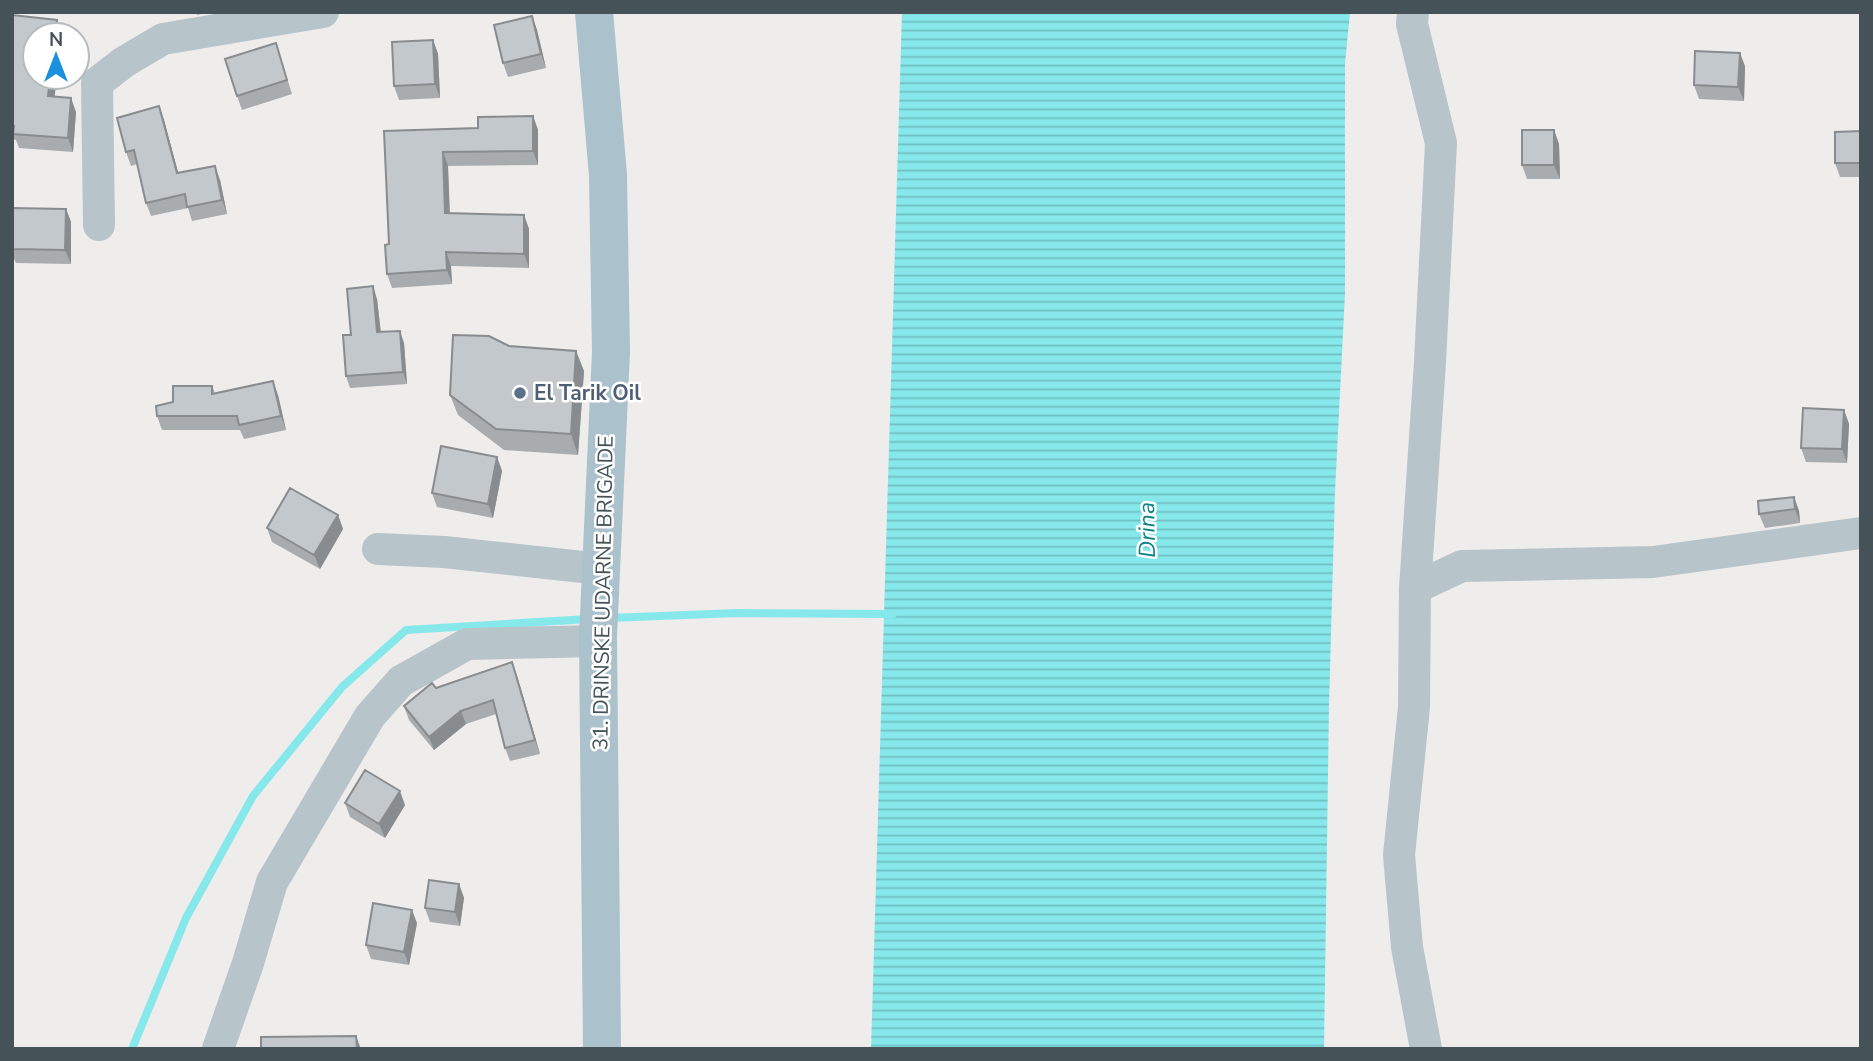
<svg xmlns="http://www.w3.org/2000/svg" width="1873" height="1061" font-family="'Nunito Sans',sans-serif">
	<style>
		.water { fill: url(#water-rules) }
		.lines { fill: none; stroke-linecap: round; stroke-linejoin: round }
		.stream { stroke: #86e8eb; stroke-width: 8 }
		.minor { stroke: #b7c4c9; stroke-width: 32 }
		.primary { stroke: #abc1cc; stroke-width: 38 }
		.wall { fill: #a8acaf }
		.shaded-wall { fill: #888c8f }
		.building { fill: #c3c8cc; stroke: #888c8f; stroke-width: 2 }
		.service-dot { fill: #5c6f8a; stroke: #fff; stroke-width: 2.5 }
		.labels { text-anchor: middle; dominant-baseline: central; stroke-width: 5; stroke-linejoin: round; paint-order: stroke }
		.service-label { font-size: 21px; font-weight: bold; fill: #4e5e75; stroke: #fff; text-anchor: start }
		.street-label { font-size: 21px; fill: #455359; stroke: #fff }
		.water-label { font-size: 23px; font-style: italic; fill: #0d8387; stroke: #fff }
	</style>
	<defs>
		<pattern id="water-rules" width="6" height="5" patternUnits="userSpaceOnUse" patternTransform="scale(1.75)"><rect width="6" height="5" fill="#86e8eb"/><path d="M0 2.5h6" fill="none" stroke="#6fbfc1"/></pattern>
	</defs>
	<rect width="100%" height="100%" fill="#efecec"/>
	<path class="water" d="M 902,12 L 1350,12 L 1345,64 L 1345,294 L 1335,492 L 1329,706 L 1324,1049 L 871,1049 Z"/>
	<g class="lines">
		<path class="stream" d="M 609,618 L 737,613 L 893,614
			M 132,1049 L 186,918 L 253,796 L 342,687 L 406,630 L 589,619"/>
		<path class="minor" d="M 1413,12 L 1412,24 L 1441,143 L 1430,362 L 1415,588
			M 99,225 L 97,83 L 124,62 L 163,39 L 323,12
			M 378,549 L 444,552 L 601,569
			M 218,1049 L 248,963 L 272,882 L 370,716 L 401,681 L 467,644 L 598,641
			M 1426,1049 L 1407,947 L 1399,855 L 1414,707 L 1415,588 L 1462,566 L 1653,562 L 1861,533"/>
		<path class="primary" d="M 594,12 L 608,175 L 611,352 L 598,637 L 602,1049"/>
	</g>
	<path class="wall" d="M 196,12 L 211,12 L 197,15 Z
		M 12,15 L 57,20 L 62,35 L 35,35 L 35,77 L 57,77 L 54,97 L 76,112 L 73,152 L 19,148 L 16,140 L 12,139 Z
		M 532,16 L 537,30 L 546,68 L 508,77 L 503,63 Z
		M 433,40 L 438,54 L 440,98 L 399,100 L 394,86 Z
		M 276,43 L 292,94 L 242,110 L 237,96 Z
		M 1745,66 L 1744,101 L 1699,99 L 1694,85 Z
		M 159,106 L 164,120 L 178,173 L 220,180 L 227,214 L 192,221 L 188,208 L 151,216 L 146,203 L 137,164 L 131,166 L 126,152 Z
		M 533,116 L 538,130 L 538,165 L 448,166 L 450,213 L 524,215 L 529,229 L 529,268 L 451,266 L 452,284 L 392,288 L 387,274 L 389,244 L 384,131 L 478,128 Z
		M 1554,130 L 1559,144 L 1560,179 L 1527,179 L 1522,165 Z
		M 1861,131 L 1861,177 L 1840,177 L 1835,163 Z
		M 12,208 L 66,209 L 71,222 L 71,264 L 16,263 L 12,254 Z
		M 377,299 L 381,332 L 404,343 L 407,384 L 350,388 L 346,376 L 351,335 Z
		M 509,346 L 576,351 L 584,371 L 578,455 L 504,450 L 458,415 L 450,395 Z
		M 212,386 L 215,393 L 278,395 L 286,430 L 244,439 L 240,430 L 162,430 L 157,416 L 173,402 Z
		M 1844,410 L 1849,424 L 1847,463 L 1806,462 L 1801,448 Z
		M 497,457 L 502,471 L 493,518 L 437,507 L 432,493 Z
		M 1794,497 L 1799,511 L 1800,523 L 1765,528 L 1759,514 Z
		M 338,515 L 343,529 L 320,569 L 272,542 L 267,528 Z
		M 517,676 L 540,754 L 510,761 L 505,748 L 496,714 L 466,724 L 434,750 L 409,720 L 404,706 L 436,688 Z
		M 345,803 L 405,805 L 385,838 L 350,817 Z
		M 459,884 L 464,898 L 460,926 L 430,922 L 425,908 Z
		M 417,923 L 409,965 L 371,959 L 366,945 Z"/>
	<path class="shaded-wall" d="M 532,16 L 537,30 L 546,68 L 541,54 Z
		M 57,20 L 62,34 L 62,35 L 55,35 Z
		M 433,40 L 438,54 L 440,98 L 435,84 Z
		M 1740,53 L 1745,66 L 1744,101 L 1738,87 Z
		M 50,77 L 57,77 L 53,110 L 48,96 Z
		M 71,98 L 76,112 L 73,152 L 68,138 Z
		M 159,106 L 164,120 L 182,187 L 177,173 Z
		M 533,116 L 538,130 L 538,165 L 533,151 Z
		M 1554,130 L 1559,144 L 1560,179 L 1554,165 Z
		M 443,152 L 448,166 L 450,227 L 445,213 Z
		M 215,166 L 220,180 L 227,214 L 222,200 Z
		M 66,209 L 71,222 L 71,264 L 65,250 Z
		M 524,215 L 529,229 L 529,268 L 524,254 Z
		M 446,252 L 451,266 L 452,284 L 447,270 Z
		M 373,286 L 377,299 L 382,345 L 377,332 Z
		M 400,331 L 404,343 L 407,384 L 403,372 Z
		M 576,351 L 584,371 L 578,455 L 571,434 Z
		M 273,381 L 278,395 L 286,430 L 281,416 Z
		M 1844,410 L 1849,424 L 1847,463 L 1842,449 Z
		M 497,457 L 502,471 L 493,518 L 488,504 Z
		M 1794,497 L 1799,511 L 1800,523 L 1795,509 Z
		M 338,515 L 343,529 L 320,569 L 314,555 Z
		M 512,662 L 517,676 L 540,754 L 535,740 Z
		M 461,711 L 466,724 L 434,750 L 429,737 Z
		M 400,791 L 405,805 L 385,838 L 379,824 Z
		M 459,884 L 464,898 L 460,926 L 455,912 Z
		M 412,910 L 417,923 L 409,965 L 404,952 Z
		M 356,1036 L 361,1049 L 357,1049 Z"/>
	<path class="building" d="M 12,15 L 57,20 L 55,35 L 35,35 L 35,77 L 50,77 L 48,96 L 71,98 L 68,138 L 13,134 L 14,126 L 12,126 Z
		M 532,16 L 541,54 L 503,63 L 494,25 Z
		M 433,40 L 435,84 L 394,86 L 392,42 Z
		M 276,43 L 287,80 L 237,96 L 225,59 Z
		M 1695,51 L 1740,53 L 1738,87 L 1694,85 Z
		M 159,106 L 177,173 L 215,166 L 222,200 L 187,207 L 185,194 L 146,203 L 134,150 L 126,152 L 117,118 Z
		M 533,116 L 533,151 L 443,152 L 445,213 L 524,215 L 524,254 L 446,252 L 447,270 L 387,274 L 385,245 L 389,244 L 384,131 L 478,128 L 478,117 Z
		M 1522,130 L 1554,130 L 1554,165 L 1522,165 Z
		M 1861,131 L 1861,163 L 1835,163 L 1835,132 Z
		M 12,208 L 66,209 L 65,250 L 12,249 Z
		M 373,286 L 377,332 L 400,331 L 403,372 L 346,376 L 343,335 L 351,335 L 347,289 Z
		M 453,335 L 489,336 L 509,346 L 576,351 L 571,434 L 496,429 L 450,395 Z
		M 273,381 L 281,416 L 239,425 L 237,416 L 157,416 L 156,406 L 173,402 L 173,386 L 212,386 L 212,394 Z
		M 1803,408 L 1844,410 L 1842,449 L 1801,448 Z
		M 441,446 L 497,457 L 488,504 L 432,493 Z
		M 290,488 L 338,515 L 314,555 L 267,528 Z
		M 1794,497 L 1795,509 L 1759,514 L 1758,501 Z
		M 512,662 L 535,740 L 505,748 L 493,700 L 461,711 L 429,737 L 404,706 L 432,683 L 436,688 Z
		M 365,770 L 400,791 L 379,824 L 345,803 Z
		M 429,880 L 459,884 L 455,912 L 425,908 Z
		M 373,903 L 412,910 L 404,952 L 366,945 Z
		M 356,1036 L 357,1049 L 261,1049 L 261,1037 Z"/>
	<circle class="service-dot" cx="520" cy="393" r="7"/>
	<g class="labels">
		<g class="service-label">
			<text x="534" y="393">El Tarik Oil</text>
		</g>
		<g class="street-label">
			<text transform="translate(603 593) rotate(-89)">31. DRINSKE UDARNE BRIGADE</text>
		</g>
		<g class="water-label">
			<text transform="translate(1147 530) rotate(-91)">Drina</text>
		</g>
	</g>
	<rect width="1873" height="1061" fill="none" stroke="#455359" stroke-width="28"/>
	<g transform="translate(56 56)"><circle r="33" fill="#ffffff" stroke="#b5babd" stroke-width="2"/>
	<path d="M0-5L12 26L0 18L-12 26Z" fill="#1991dc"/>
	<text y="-10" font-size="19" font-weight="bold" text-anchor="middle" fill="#455359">N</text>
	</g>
</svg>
